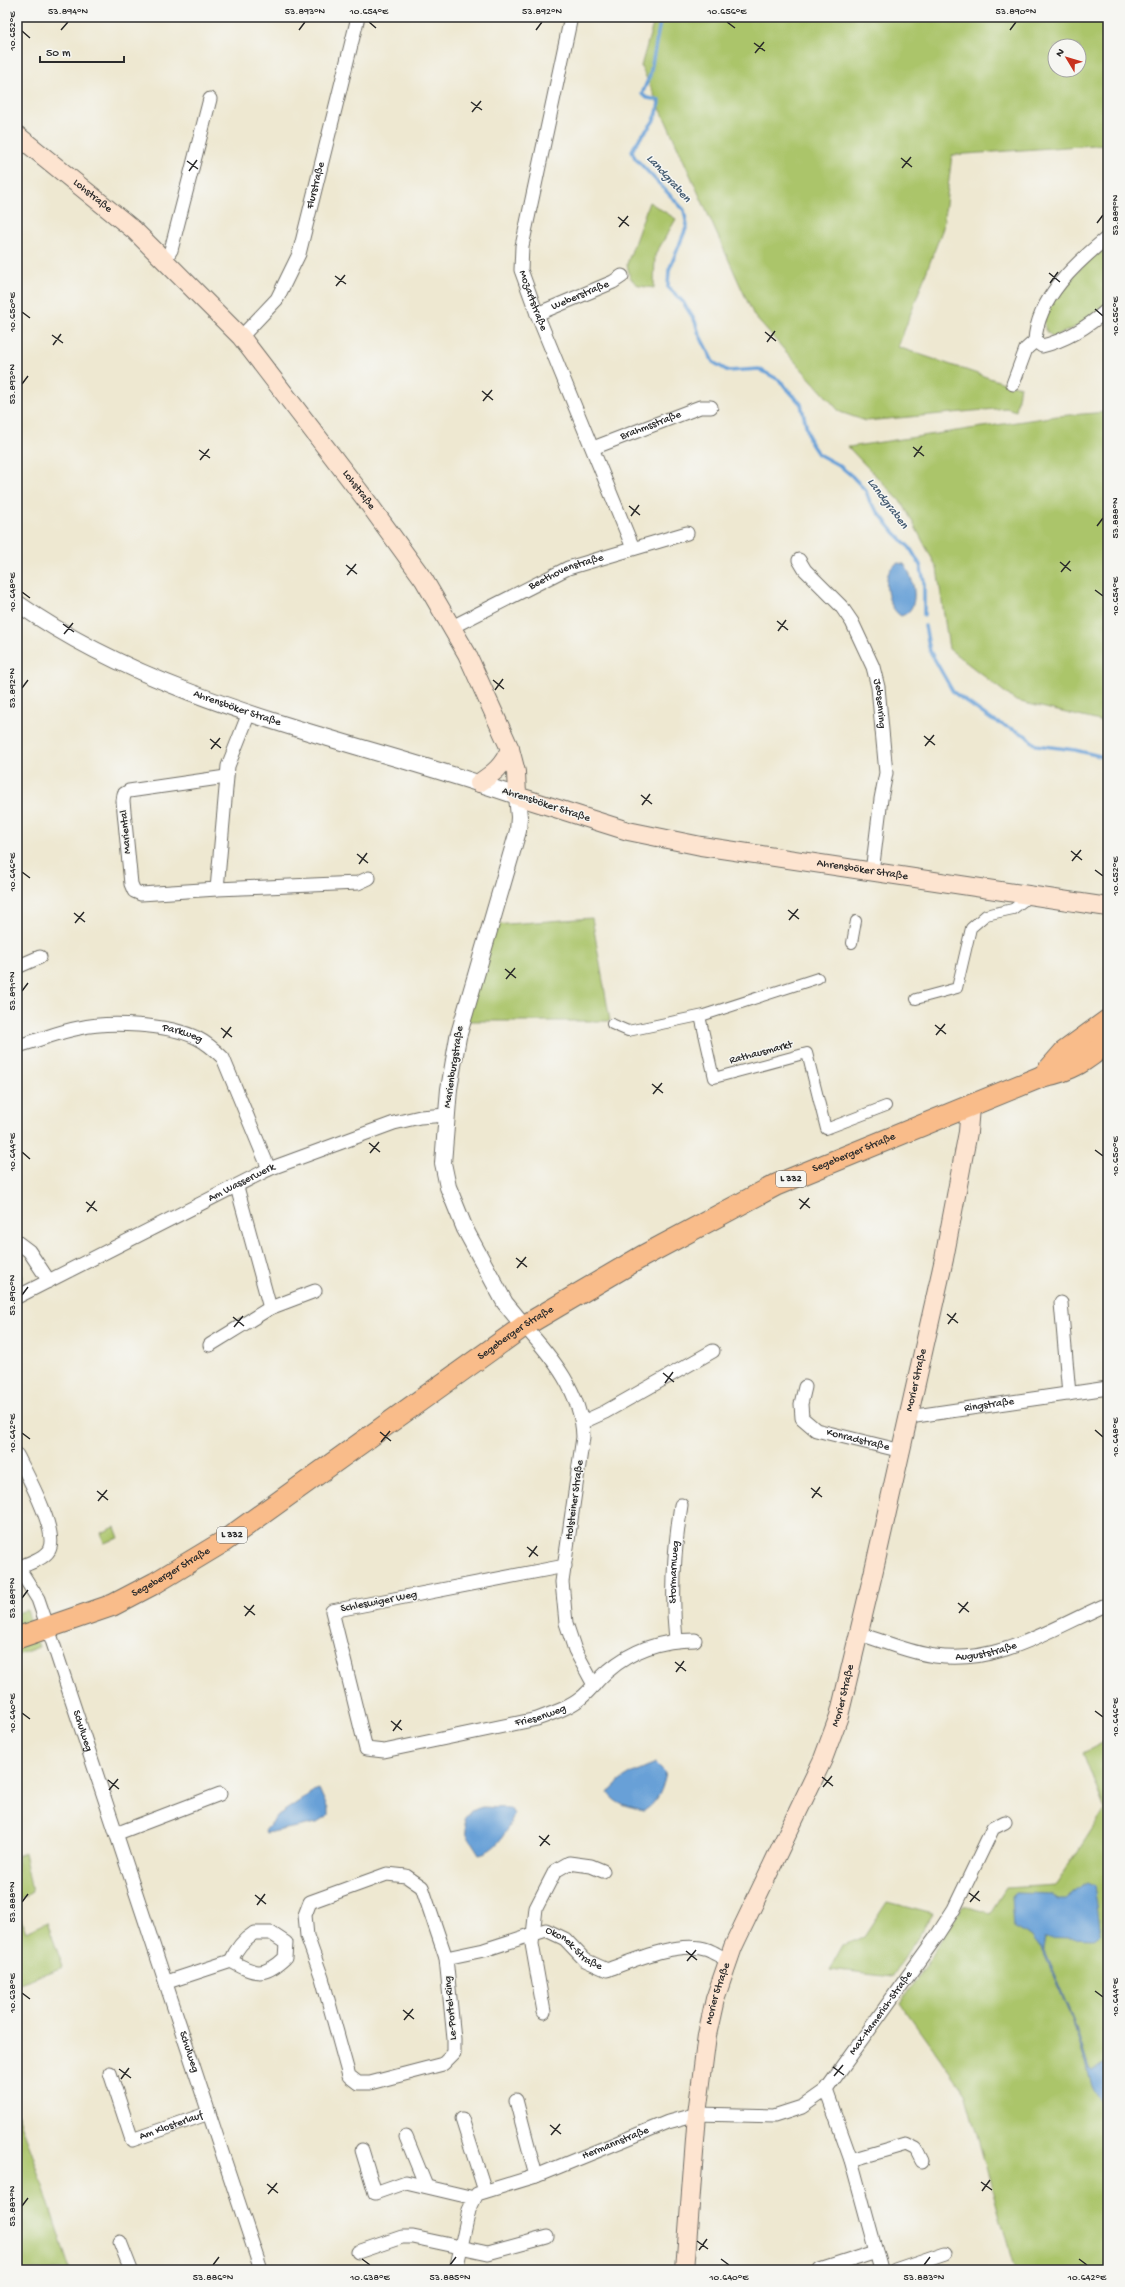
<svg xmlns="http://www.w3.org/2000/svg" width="1125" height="2287" font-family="'Gochi Hand',sans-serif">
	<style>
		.green { fill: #abc56a; stroke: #6b784a; fill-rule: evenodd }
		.water { fill: #68a0d7; stroke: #4a6681 }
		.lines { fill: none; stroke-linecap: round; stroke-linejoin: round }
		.stream { stroke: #68a0d7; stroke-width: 3.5 }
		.pedestrian-casing { stroke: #6f6d65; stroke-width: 12 }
		.minor-casing { stroke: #6f6d65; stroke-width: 15 }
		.tertiary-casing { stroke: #6f6d65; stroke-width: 18 }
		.secondary-casing { stroke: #6f6d65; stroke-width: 20 }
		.primary-casing { stroke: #6f6d65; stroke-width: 23 }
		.pedestrian { stroke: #fff; stroke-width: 10 }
		.minor { stroke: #fff; stroke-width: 13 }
		.tertiary { stroke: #fff; stroke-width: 16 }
		.secondary { stroke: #fde4d0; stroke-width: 18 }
		.primary { stroke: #f9bc8a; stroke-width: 21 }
		.ticks { fill: none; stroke: #2b2b2b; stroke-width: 1.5 }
		.labels { text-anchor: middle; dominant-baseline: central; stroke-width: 3; stroke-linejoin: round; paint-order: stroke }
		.shield { fill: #f6f6f2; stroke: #686867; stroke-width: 1 }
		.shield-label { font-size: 10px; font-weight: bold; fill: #2b2b2b }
		.street-label { font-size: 11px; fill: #2b2b2b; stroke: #f6f6f2 }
		.water-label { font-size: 12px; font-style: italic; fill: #435a70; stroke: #f6f6f2 }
		.neatline { fill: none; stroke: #2b2b2b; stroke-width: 1.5 }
		.ticks-label { font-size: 10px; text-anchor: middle; fill: #2b2b2b }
	</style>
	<rect width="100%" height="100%" fill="#f6f6f2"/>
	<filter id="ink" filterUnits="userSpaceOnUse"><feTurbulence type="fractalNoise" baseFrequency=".025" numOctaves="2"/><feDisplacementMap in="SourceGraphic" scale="8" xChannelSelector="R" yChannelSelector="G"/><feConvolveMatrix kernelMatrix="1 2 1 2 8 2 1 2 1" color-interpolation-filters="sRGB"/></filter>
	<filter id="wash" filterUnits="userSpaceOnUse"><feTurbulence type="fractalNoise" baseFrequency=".012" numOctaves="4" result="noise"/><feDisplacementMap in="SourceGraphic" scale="16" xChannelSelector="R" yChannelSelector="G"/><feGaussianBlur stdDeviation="0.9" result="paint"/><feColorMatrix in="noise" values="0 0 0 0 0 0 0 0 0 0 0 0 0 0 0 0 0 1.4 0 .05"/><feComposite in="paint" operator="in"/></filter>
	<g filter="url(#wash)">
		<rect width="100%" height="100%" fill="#eee8d1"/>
		<path class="green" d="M 655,17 L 1108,17 L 1108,144 L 952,155 L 943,228 L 898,347 L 1010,385 L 1020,386 L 1016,411 L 1006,408 L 866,421 L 840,412 L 754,316 L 641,66 ZM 1055,46 L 1079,46 L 1079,70 L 1055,70 Z
			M 649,202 L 676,219 L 655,255 L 654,288 L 639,286 L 630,278 L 627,264 Z
			M 1108,243 L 1108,305 L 1087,322 L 1053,337 C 1051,335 1047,333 1046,330 C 1034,307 1092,257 1108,243 Z
			M 1108,412 L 1108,723 L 1016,701 L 949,649 L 937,568 L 903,504 L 848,447 L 1057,416 Z
			M 592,918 L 610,1021 L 464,1021 L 493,925 Z
			M 17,1266 L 23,1277 L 22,1281 L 17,1283 Z
			M 115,1527 L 119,1538 L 104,1543 L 101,1533 Z
			M 27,1610 L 39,1647 L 17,1655 L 17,1613 Z
			M 1108,1740 L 1108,2270 L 1015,2270 L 965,2093 L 901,2004 L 963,1906 L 990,1913 L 1006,1888 L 1056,1885 L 1105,1809 L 1083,1753 Z
			M 24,1852 L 32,1892 L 17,1901 L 17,1856 Z
			M 887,1902 L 933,1914 L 892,1977 L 829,1970 L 843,1945 L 864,1937 Z
			M 17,1909 L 26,1932 L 47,1922 L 63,1967 L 17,1984 Z
			M 17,2113 L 32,2152 L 70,2270 L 17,2270 Z"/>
		<path class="water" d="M 898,563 L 904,564 C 914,577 922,610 901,616 C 886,607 879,571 898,563 Z
			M 656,1763 L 666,1773 C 663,1789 658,1802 644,1811 C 630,1808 616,1805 608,1793 C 620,1777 638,1770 656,1763 Z
			M 319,1789 L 328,1809 L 328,1816 L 317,1823 L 266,1833 L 265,1831 L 278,1815 L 307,1796 L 310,1792 Z
			M 483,1807 L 510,1808 L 514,1814 C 508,1830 497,1851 479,1854 L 467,1835 L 464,1819 L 471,1811 Z
			M 1087,1882 L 1094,1885 L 1101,1933 L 1093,1939 L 1045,1937 L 1043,1949 L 1074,2021 L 1089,2069 L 1092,2071 L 1108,2061 L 1108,2141 C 1098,2130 1100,2117 1103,2104 L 1092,2086 L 1073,2022 L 1041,1949 L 1031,1936 L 1014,1927 L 1012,1897 L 1016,1893 L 1052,1894 L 1058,1899 L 1066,1899 Z"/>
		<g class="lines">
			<path class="stream" d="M 661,17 L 650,75 L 642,94 L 647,98 L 659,100 C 658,127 642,129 632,151 L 635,158 L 684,210 L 687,226 L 669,270 L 668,287 L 683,302 L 695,321 L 699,334 L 713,362 L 728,371 L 759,369 L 779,380 L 801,404 L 810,442 L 818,454 L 840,466 L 852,476 L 866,491 L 870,502 L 894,532 L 910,548 L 920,565 L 924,581 L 924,615
				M 925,626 L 930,651 L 953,692 L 992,720 L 1025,735 L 1036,745 L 1075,750 L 1108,758"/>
		</g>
	</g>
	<g filter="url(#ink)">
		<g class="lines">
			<g class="pedestrian-casing">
				<path id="pedestrian" d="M 852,943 L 856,921
					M 916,999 L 957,988 L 971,928 L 986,915 L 1013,909 L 1030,896
					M 700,1016 L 714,1078 L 807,1053 L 826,1129 L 886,1106
					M 612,1024 L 628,1031 L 704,1015 L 818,978"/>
			</g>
			<g class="minor-casing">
				<g id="minor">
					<path id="s1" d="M 571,17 L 522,246 L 521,270 L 537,314 L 633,548"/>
					<path d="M 1108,237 C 1077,262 1037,298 1035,341 L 1042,346 C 1067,340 1089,326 1108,309"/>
					<path d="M 165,260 L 171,250 L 210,99"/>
					<path id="s2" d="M 537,314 L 613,282 L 622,276"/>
					<path id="s3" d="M 241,337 L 277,299 L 299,254 L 358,17"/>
					<path d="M 1013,384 L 1026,349 L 1035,341"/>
					<path id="s4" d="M 593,448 L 700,407 L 711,407"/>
					<path id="s5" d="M 799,560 L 805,570 L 841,606 L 852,622 L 873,667 L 878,687 L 886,773 L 881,799 L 872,872"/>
					<path id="s6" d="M 452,627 L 568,568 L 687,533"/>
					<path d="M 249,713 L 228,766 L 217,889 L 358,883 L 369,878"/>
					<path d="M 217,889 L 141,894 L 134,891 L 131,884 L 123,801 L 124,794 L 129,791 L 226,777"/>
					<path d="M 17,967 L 40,957"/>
					<path id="s7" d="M 17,1046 C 38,1041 57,1032 79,1028 C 108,1021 169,1024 197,1038 C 207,1043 215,1050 223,1058 L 269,1169"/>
					<path d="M 237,1187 L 270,1308"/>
					<path d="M 17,1242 L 29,1251 L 49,1281"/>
					<path id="s8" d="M 17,1297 L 269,1169 L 394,1123 L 420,1117 L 447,1115"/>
					<path d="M 1061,1303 L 1069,1394"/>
					<path d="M 524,1326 C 552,1357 582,1393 583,1437 L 562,1582 L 566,1623 L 575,1650 L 594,1685"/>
					<path d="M 210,1345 L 270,1308 L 315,1291"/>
					<path id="s9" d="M 805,1387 L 801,1404 L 802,1418 L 816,1430 L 902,1451"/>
					<path id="s10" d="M 909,1417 L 1108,1388"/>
					<path d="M 583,1422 L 605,1412 L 713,1351"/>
					<path d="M 17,1455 C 26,1473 59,1532 49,1550 C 44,1559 27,1564 17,1568"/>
					<path id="s11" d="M 565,1566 L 332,1611 L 366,1749 L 384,1751 L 537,1719 C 553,1713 569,1708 581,1698 C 591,1690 598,1679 608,1671 C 632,1650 663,1640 695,1640"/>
					<path id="s12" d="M 18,1567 L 38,1599 L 48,1628 L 261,2270"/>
					<path id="s13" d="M 859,1634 C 884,1641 910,1653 935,1656 C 999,1665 1052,1628 1108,1604"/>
					<path id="s14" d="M 676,1640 C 671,1594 674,1550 681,1505"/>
					<path d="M 118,1833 L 220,1794"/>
					<path d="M 387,1874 L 406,1876 L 422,1887 L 446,1958 L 454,2039 L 454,2053 L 443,2064 L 370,2083 L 358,2083 L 349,2076 L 322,1978 L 307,1936 L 305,1915 L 310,1902 Z"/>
					<path d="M 254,1933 L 271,1933 L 286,1943 L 285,1958 C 264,1978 254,1974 231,1961 C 236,1949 243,1940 254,1933 Z"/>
					<path id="s15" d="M 446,1958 L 484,1950 L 546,1930 L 565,1939 L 585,1960 L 607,1970 C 634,1960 680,1940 708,1950 C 715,1953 721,1957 728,1960"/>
					<path d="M 167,1982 L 231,1961"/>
					<path d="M 544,2012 L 532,1944 L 536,1908 L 555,1871 L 569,1863 L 591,1866 L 603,1871"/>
					<path id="s16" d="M 110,2073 L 132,2140 L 209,2113"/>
					<path d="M 826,2090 L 851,2160 L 881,2270"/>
					<path d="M 516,2100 L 536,2176"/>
					<path d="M 462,2119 L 485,2191"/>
					<path d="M 406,2137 L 426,2186"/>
					<path d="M 362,2150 L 375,2193 L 406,2182 L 474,2198"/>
					<path d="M 851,2160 L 906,2144 L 916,2149 L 922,2161"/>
					<path d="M 120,2242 L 131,2270"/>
					<path d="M 358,2252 L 402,2237 L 413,2237 L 488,2253 L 547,2237"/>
					<path id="s17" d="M 456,2270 L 469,2210 L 477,2194 L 536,2176 L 668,2122 L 697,2114 L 774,2116 L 802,2107 L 826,2090 L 936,1937 L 954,1909 L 993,1828 L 1005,1822"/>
					<path d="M 820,2270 L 876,2252"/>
					<path d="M 895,2270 L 945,2253"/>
				</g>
			</g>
			<g class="tertiary-casing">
				<g id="tertiary">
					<path id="s18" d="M 17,603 C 165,707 350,738 517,796 L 519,817 L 518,831 L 458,1037 L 449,1089 L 443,1163 L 448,1187 L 465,1229 L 505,1303 L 524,1326"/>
				</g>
			</g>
			<g class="secondary-casing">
				<g id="secondary">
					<path id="s19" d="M 17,135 L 134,230 L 241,337 L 366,500 L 424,580 L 467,654 L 510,749 L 516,772 L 517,796 L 628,831 L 701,846 L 1108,907"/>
					<path d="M 479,783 C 494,773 503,766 510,749"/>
					<path id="s20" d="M 685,2270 L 697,2114 L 707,2035 L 715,1999 L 733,1947 L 823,1759 L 839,1716 L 873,1574 L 944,1259 L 968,1132 L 970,1107"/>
				</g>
			</g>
			<g class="primary-casing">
				<g id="primary">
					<path d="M 1043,1076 L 1064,1052 L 1108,1020"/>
					<path id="s21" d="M 17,1638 L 113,1605 L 155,1583 L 223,1542 L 524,1326 L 643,1256 L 776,1185 L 1043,1076 C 1071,1071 1087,1060 1108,1042"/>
				</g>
			</g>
			<use href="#pedestrian" class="pedestrian"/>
			<use href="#minor" class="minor"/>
			<use href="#tertiary" class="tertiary"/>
			<use href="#secondary" class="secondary"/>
			<use href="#primary" class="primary"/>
		</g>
	</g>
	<path class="ticks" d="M 369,22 L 376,28M 727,22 L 735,28M 61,30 L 68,22M 299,30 L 305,22M 536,30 L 542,22M 1010,30 L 1016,22M 22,31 L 30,38M 754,43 L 765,51M 755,53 L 764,42M 471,102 L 482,110M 472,112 L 481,101M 901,158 L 912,167M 187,161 L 198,169M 902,168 L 911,157M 189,171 L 197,160M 618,217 L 629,226M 1097,223 L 1103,215M 619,227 L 628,216M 1049,273 L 1060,282M 335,276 L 346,284M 1050,283 L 1058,272M 336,286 L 345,275M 1095,309 L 1103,316M 22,312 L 30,318M 765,332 L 776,341M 52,335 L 63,343M 767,342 L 775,331M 53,345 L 61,334M 22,384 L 28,376M 482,391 L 493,400M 483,401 L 492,390M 913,447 L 924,456M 199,450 L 210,458M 914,457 L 922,446M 200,460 L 209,449M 629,506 L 640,515M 631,516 L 639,505M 1097,526 L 1103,518M 1060,562 L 1071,571M 346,565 L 357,574M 1061,572 L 1070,561M 347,575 L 356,564M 1095,590 L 1103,596M 22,592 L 30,598M 777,621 L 788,630M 63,624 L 74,632M 778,631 L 786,620M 64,634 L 73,623M 493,680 L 504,689M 22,688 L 28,680M 495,690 L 503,679M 924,736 L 935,745M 210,739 L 221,748M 925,746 L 934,735M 211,749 L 220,738M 641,795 L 652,804M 642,805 L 650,794M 1071,851 L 1082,860M 357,854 L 368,863M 1072,861 L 1081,850M 359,864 L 367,853M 1095,870 L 1103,876M 22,872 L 30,878M 788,910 L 799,919M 74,913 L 85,922M 789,920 L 798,909M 75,923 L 84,912M 505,969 L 516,978M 506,979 L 515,968M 22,991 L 28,983M 935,1025 L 946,1034M 221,1028 L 232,1037M 936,1035 L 945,1024M 223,1038 L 231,1027M 652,1084 L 663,1093M 653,1094 L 662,1083M 369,1143 L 380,1152M 1095,1150 L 1103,1156M 22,1152 L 30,1159M 370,1153 L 379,1142M 799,1199 L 810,1208M 86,1202 L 97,1211M 800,1209 L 809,1198M 87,1212 L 95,1201M 516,1258 L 527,1267M 517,1268 L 526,1257M 22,1295 L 28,1287M 947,1314 L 958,1323M 233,1317 L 244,1326M 948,1324 L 956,1313M 234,1327 L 243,1316M 663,1373 L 674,1382M 665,1383 L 673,1372M 1095,1430 L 1103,1437M 380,1432 L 391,1441M 22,1433 L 30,1439M 381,1442 L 390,1431M 811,1488 L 822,1497M 97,1491 L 108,1500M 812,1498 L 820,1487M 98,1501 L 107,1490M 527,1547 L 538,1556M 529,1557 L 537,1546M 22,1598 L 28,1590M 958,1603 L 969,1612M 244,1606 L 255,1615M 959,1613 L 968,1602M 245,1616 L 254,1605M 675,1662 L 686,1671M 676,1672 L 684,1661M 1095,1711 L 1103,1717M 22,1713 L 30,1719M 391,1721 L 402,1730M 393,1731 L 401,1720M 822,1777 L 833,1786M 108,1780 L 119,1789M 823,1787 L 832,1776M 109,1790 L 118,1779M 539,1836 L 550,1845M 540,1846 L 549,1835M 969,1893 L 980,1901M 255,1895 L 266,1904M 22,1902 L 28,1894M 970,1902 L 979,1891M 257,1905 L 265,1894M 686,1951 L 697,1960M 687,1961 L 696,1950M 1095,1991 L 1103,1997M 22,1993 L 30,1999M 403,2010 L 414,2019M 404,2020 L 413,2009M 833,2067 L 844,2075M 119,2069 L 131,2078M 834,2076 L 843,2065M 121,2079 L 129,2068M 550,2125 L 561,2134M 551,2135 L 560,2124M 981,2182 L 992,2190M 267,2184 L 278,2193M 982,2191 L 990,2180M 268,2194 L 277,2183M 22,2206 L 28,2198M 697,2241 L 708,2249M 699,2250 L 707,2239M 362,2259 L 370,2265M 721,2259 L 729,2265M 1079,2259 L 1087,2265M 213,2265 L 219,2257M 450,2265 L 456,2257M 924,2265 L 930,2257"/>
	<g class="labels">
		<g class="shield">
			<rect x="776" y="1171" width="30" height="16" rx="3"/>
			<rect x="217" y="1527" width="30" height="16" rx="3"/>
		</g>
		<g class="shield-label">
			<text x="791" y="1179">L 332</text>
			<text x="232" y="1535">L 332</text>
		</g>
		<g class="street-label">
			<text stroke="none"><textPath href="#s3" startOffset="173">Flurstraße</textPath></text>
			<text stroke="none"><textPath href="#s19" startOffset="97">Lohstraße</textPath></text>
			<text stroke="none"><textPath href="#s2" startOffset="47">Weberstraße</textPath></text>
			<text stroke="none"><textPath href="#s1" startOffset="291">Mozartstraße</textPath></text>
			<text stroke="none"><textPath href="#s4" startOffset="62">Brahmsstraße</textPath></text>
			<text stroke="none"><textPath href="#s19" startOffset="495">Lohstraße</textPath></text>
			<text stroke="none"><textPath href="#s6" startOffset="127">Beethovenstraße</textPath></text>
			<text stroke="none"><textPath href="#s5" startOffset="169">Jebsenring</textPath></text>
			<text stroke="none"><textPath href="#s18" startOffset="245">Ahrensböker Straße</textPath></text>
			<text transform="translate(546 805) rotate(18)">Ahrensböker Straße</text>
			<text transform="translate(126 832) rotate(-95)">Mariental</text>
			<text stroke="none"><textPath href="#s19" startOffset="1198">Ahrensböker Straße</textPath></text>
			<text stroke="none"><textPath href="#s7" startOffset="169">Parkweg</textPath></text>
			<text transform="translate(761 1053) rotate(-15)">Rathausmarkt</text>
			<text transform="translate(454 1067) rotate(-81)">Marienburgstraße</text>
			<text stroke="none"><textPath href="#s21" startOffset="972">Segeberger Straße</textPath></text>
			<text stroke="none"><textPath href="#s8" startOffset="252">Am Wasserwerk</textPath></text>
			<text stroke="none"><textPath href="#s21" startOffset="588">Segeberger Straße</textPath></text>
			<text stroke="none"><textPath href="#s20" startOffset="927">Morier Straße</textPath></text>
			<text stroke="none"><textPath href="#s10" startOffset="81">Ringstraße</textPath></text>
			<text stroke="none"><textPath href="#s9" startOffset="93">Konradstraße</textPath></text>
			<text transform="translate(575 1500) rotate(-82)">Holsteiner Straße</text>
			<text stroke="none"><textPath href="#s21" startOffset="168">Segeberger Straße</textPath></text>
			<text stroke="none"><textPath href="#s14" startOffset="68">Stormarnweg</textPath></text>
			<text transform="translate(379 1602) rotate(-11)">Schleswiger Weg</text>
			<text stroke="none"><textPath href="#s13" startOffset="131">Auguststraße</textPath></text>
			<text stroke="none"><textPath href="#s20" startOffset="603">Morier Straße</textPath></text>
			<text stroke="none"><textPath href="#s11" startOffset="558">Friesenweg</textPath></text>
			<text stroke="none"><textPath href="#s12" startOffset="177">Schulweg</textPath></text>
			<text stroke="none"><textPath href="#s15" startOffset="138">Okonek-Straße</textPath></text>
			<text stroke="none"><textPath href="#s20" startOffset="279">Morier Straße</textPath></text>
			<text transform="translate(451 2008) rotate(-95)">Le-Portel-Ring</text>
			<text stroke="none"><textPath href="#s17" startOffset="544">Max-Hamerich-Straße</textPath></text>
			<text stroke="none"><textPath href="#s12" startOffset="515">Schulweg</textPath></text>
			<text stroke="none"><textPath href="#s16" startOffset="112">Am Klosterlauf</textPath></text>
			<text stroke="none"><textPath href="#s17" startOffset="227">Hermannstraße</textPath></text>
		</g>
		<g class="water-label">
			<text transform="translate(668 179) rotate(48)">Landgraben</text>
			<text transform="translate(887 504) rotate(53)">Landgraben</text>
		</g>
	</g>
	<rect width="1125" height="2287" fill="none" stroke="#f6f6f2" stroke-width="44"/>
	<g transform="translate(1067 58) rotate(308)"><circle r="19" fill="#f6f6f2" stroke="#a5a5a2"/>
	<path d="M0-3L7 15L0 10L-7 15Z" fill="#c8321e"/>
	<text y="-6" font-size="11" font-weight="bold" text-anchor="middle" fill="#2b2b2b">N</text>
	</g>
	<path d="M40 56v6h84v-6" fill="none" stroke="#2b2b2b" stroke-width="2"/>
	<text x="46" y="56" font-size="12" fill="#2b2b2b" stroke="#f6f6f2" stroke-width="3" paint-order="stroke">50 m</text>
	<rect x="22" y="22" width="1081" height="2243" class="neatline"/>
	<g class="ticks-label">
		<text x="68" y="14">53.894°N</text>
		<text x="305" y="14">53.893°N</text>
		<text x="369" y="14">10.654°E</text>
		<text x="542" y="14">53.892°N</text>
		<text x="727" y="14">10.656°E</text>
		<text x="1016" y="14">53.890°N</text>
		<text transform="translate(11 31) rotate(-90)" y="4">10.652°E</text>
		<text transform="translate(1114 215) rotate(-90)" y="4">53.889°N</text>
		<text transform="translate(11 312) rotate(-90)" y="4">10.650°E</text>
		<text transform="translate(1114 316) rotate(-90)" y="4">10.656°E</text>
		<text transform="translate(11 384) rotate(-90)" y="4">53.893°N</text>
		<text transform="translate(1114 518) rotate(-90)" y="4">53.888°N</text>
		<text transform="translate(11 592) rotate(-90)" y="4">10.648°E</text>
		<text transform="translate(1114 596) rotate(-90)" y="4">10.654°E</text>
		<text transform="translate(11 688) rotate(-90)" y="4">53.892°N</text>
		<text transform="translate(11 872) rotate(-90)" y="4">10.646°E</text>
		<text transform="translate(1114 876) rotate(-90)" y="4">10.652°E</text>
		<text transform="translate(11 991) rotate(-90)" y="4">53.891°N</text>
		<text transform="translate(11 1152) rotate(-90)" y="4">10.644°E</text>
		<text transform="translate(1114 1156) rotate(-90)" y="4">10.650°E</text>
		<text transform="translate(11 1295) rotate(-90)" y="4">53.890°N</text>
		<text transform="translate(11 1433) rotate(-90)" y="4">10.642°E</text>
		<text transform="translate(1114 1437) rotate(-90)" y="4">10.648°E</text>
		<text transform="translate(11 1598) rotate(-90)" y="4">53.889°N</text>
		<text transform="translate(11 1713) rotate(-90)" y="4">10.640°E</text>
		<text transform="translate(1114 1717) rotate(-90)" y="4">10.646°E</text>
		<text transform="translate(11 1902) rotate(-90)" y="4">53.888°N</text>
		<text transform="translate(11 1993) rotate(-90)" y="4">10.638°E</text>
		<text transform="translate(1114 1997) rotate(-90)" y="4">10.644°E</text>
		<text transform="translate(11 2206) rotate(-90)" y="4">53.887°N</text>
		<text x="213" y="2280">53.886°N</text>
		<text x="370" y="2280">10.638°E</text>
		<text x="450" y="2280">53.885°N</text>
		<text x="729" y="2280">10.640°E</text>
		<text x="924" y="2280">53.883°N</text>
		<text x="1087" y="2280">10.642°E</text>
	</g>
</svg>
